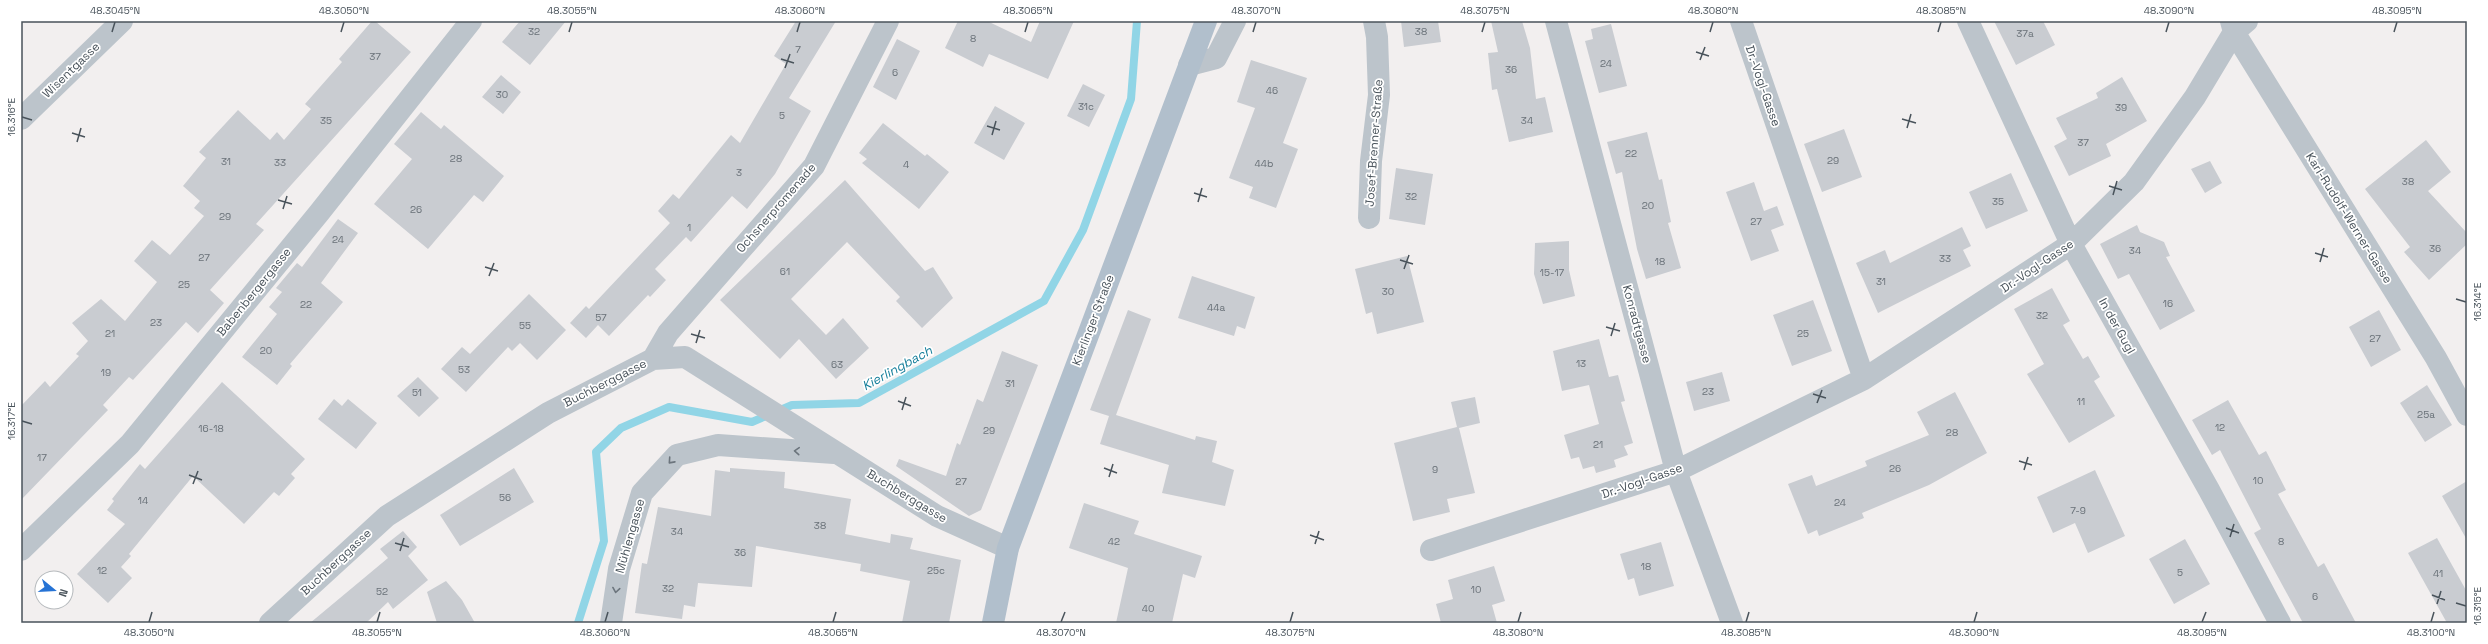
<svg xmlns="http://www.w3.org/2000/svg" width="2488" height="644" font-family="'Space Grotesk',sans-serif">
	<style>
		.lines { fill: none; stroke-linecap: round; stroke-linejoin: round }
		.stream { stroke: #91d5e6; stroke-width: 8 }
		.building { fill: #c9ccd1 }
		.minor { stroke: #bcc4cb; stroke-width: 22 }
		.primary { stroke: #b1bfcc; stroke-width: 22 }
		.oneway { stroke: #6c757d }
		.ticks { fill: none; stroke: #49535b; stroke-width: 1.5 }
		.labels { text-anchor: middle; dominant-baseline: central; stroke-width: 3.5; stroke-linejoin: round; paint-order: stroke }
		.number-label { font-size: 10px; fill: #697178 }
		.street-label { font-size: 12px; fill: #49535b; stroke: #fff }
		.water-label { font-size: 13px; font-style: italic; fill: #167e9a; stroke: #fff }
		.neatline { fill: none; stroke: #49535b; stroke-width: 1.5 }
		.ticks-label { font-size: 10px; text-anchor: middle; fill: #49535b }
	</style>
	<rect width="100%" height="100%" fill="#f2efef"/>
	<g class="lines">
		<path class="stream" d="M 578,623 L 604,541 L 596,452 L 621,428 L 669,407 L 752,422 L 792,405 L 859,403 L 1044,301 L 1083,230 L 1131,99 L 1137,21"/>
	</g>
	<path class="building" d="M 372,21 L 375,21 L 411,52 L 256,224 L 264,230 L 210,290 L 224,303 L 198,333 L 186,322 L 133,380 L 129,377 L 103,405 L 108,410 L 21,500 L 21,406 L 45,381 L 50,387 L 79,356 L 76,354 L 88,341 L 72,323 L 101,299 L 125,321 L 157,282 L 134,261 L 152,240 L 170,255 L 204,216 L 194,208 L 200,201 L 183,186 L 206,158 L 199,152 L 238,110 L 270,140 L 277,132 L 284,140 L 311,109 L 305,104 L 342,62 L 339,59 Z
		M 520,21 L 566,21 L 530,65 L 502,42 Z
		M 796,21 L 836,21 L 789,98 L 811,111 L 775,174 L 747,209 L 732,196 L 691,242 L 686,237 L 655,269 L 666,280 L 650,297 L 648,295 L 609,336 L 598,325 L 586,338 L 570,323 L 586,306 L 589,309 L 670,223 L 658,211 L 673,194 L 679,199 L 731,135 L 740,143 L 786,64 L 774,56 Z
		M 958,21 L 987,21 L 1031,42 L 1040,21 L 1074,21 L 1048,79 L 989,54 L 983,67 L 945,48 Z
		M 1401,21 L 1438,21 L 1441,42 L 1404,47 Z
		M 1491,21 L 1522,21 L 1530,48 L 1536,99 L 1545,97 L 1553,132 L 1509,142 L 1497,89 L 1492,90 L 1488,53 L 1498,52 Z
		M 1994,21 L 2043,21 L 2055,45 L 2016,65 Z
		M 1611,24 L 1627,86 L 1599,93 L 1585,41 L 1593,39 L 1591,29 Z
		M 897,39 L 920,51 L 896,100 L 873,87 Z
		M 1251,60 L 1307,78 L 1283,143 L 1298,149 L 1276,208 L 1249,198 L 1253,187 L 1229,178 L 1255,108 L 1237,102 Z
		M 501,75 L 521,92 L 503,114 L 482,97 Z
		M 2122,77 L 2147,121 L 2106,144 L 2111,156 L 2069,176 L 2054,146 L 2067,139 L 2056,118 L 2098,98 L 2096,93 Z
		M 1083,84 L 1105,95 L 1089,127 L 1067,116 Z
		M 995,106 L 1025,123 L 1004,160 L 974,143 Z
		M 421,112 L 441,129 L 444,125 L 504,176 L 483,202 L 474,195 L 428,249 L 374,204 L 412,159 L 394,144 Z
		M 883,123 L 925,156 L 927,154 L 949,172 L 919,209 L 862,163 L 867,159 L 859,153 Z
		M 1844,129 L 1862,177 L 1822,192 L 1804,144 Z
		M 1647,132 L 1659,180 L 1662,179 L 1671,222 L 1668,223 L 1681,268 L 1646,279 L 1637,249 L 1622,172 L 1616,174 L 1607,142 Z
		M 2426,140 L 2451,172 L 2428,191 L 2467,233 L 2467,244 L 2429,280 L 2404,252 L 2410,247 L 2365,189 Z
		M 2210,161 L 2222,183 L 2205,193 L 2191,169 Z
		M 1396,168 L 1433,174 L 1425,225 L 1389,219 Z
		M 2011,173 L 2028,211 L 1986,229 L 1969,192 Z
		M 845,180 L 925,271 L 933,267 L 953,298 L 922,328 L 896,301 L 900,297 L 847,242 L 791,299 L 826,335 L 843,318 L 869,348 L 836,379 L 799,339 L 780,359 L 720,300 Z
		M 1754,182 L 1764,211 L 1777,206 L 1784,225 L 1771,230 L 1779,251 L 1751,261 L 1726,192 Z
		M 338,219 L 358,233 L 321,283 L 343,302 L 290,364 L 292,366 L 277,385 L 242,357 L 277,314 L 269,307 L 282,292 L 276,288 L 297,263 L 302,267 Z
		M 2137,225 L 2140,232 L 2164,242 L 2170,256 L 2166,257 L 2195,311 L 2160,330 L 2129,274 L 2118,279 L 2100,244 Z
		M 1962,227 L 1971,246 L 1963,250 L 1971,266 L 1878,313 L 1856,263 L 1885,250 L 1890,263 Z
		M 1569,241 L 1569,270 L 1575,296 L 1543,304 L 1534,274 L 1535,243 Z
		M 1407,256 L 1424,322 L 1377,334 L 1372,312 L 1366,314 L 1355,269 Z
		M 1192,276 L 1255,297 L 1245,329 L 1237,326 L 1234,336 L 1178,318 Z
		M 2052,288 L 2070,321 L 2063,325 L 2083,359 L 2088,356 L 2100,377 L 2094,381 L 2115,416 L 2069,443 L 2027,374 L 2044,364 L 2014,309 Z
		M 529,294 L 566,330 L 537,360 L 520,343 L 512,351 L 508,347 L 466,392 L 441,369 L 462,347 L 470,354 Z
		M 1813,300 L 1832,351 L 1792,366 L 1773,315 Z
		M 1128,310 L 1151,319 L 1116,415 L 1195,440 L 1196,436 L 1217,441 L 1212,462 L 1234,470 L 1225,506 L 1162,493 L 1169,465 L 1100,444 L 1109,416 L 1090,410 Z
		M 2379,310 L 2401,350 L 2371,367 L 2349,327 Z
		M 1599,339 L 1609,377 L 1618,375 L 1625,401 L 1621,402 L 1633,443 L 1624,446 L 1628,455 L 1614,460 L 1616,467 L 1596,473 L 1594,466 L 1583,469 L 1579,457 L 1571,459 L 1564,435 L 1599,424 L 1589,385 L 1562,391 L 1553,351 Z
		M 1002,351 L 1038,365 L 981,510 L 969,516 L 896,466 L 899,459 L 946,476 L 957,443 L 960,445 L 977,399 L 983,402 Z
		M 1722,372 L 1730,401 L 1694,411 L 1686,382 Z
		M 418,377 L 439,398 L 419,417 L 397,396 Z
		M 222,382 L 305,459 L 291,474 L 295,478 L 279,496 L 274,492 L 244,524 L 193,476 L 129,554 L 131,556 L 121,567 L 132,578 L 108,603 L 77,574 L 125,524 L 107,510 L 114,501 L 112,499 L 140,464 L 145,469 Z
		M 2427,385 L 2452,425 L 2425,442 L 2400,403 Z
		M 1955,392 L 1987,453 L 1929,485 L 1862,513 L 1864,518 L 1819,536 L 1817,530 L 1808,534 L 1788,484 L 1812,475 L 1816,486 L 1867,466 L 1865,461 L 1929,435 L 1917,412 Z
		M 1475,397 L 1480,423 L 1459,428 L 1475,493 L 1447,499 L 1450,512 L 1413,521 L 1394,443 L 1457,427 L 1451,402 Z
		M 334,399 L 342,406 L 348,399 L 377,423 L 356,449 L 318,419 Z
		M 2228,400 L 2259,455 L 2266,451 L 2286,490 L 2278,494 L 2318,567 L 2324,563 L 2356,623 L 2303,623 L 2254,533 L 2261,529 L 2220,450 L 2212,455 L 2192,420 Z
		M 514,468 L 534,502 L 460,546 L 440,515 Z
		M 730,468 L 785,472 L 784,488 L 851,499 L 845,534 L 890,543 L 891,534 L 913,538 L 910,549 L 961,560 L 949,623 L 902,623 L 910,581 L 860,571 L 861,564 L 756,546 L 752,587 L 698,583 L 695,607 L 684,605 L 682,619 L 635,613 L 642,563 L 647,564 L 658,507 L 711,516 L 715,470 L 730,472 Z
		M 2095,470 L 2125,536 L 2088,553 L 2075,523 L 2053,533 L 2037,497 Z
		M 2467,481 L 2467,540 L 2442,496 Z
		M 1084,503 L 1139,521 L 1134,534 L 1202,556 L 1195,578 L 1183,574 L 1172,623 L 1116,623 L 1128,568 L 1069,548 Z
		M 403,531 L 417,547 L 408,556 L 428,580 L 393,609 L 388,602 L 366,623 L 310,623 L 388,558 L 380,549 Z
		M 2437,538 L 2467,592 L 2467,623 L 2447,623 L 2408,553 Z
		M 2185,539 L 2210,584 L 2174,604 L 2149,559 Z
		M 1661,542 L 1674,586 L 1639,596 L 1634,578 L 1628,580 L 1620,554 Z
		M 1494,566 L 1505,601 L 1492,605 L 1497,623 L 1441,623 L 1436,604 L 1453,599 L 1448,580 Z
		M 446,581 L 462,600 L 475,623 L 437,623 L 427,592 Z"/>
	<g class="lines">
		<path class="minor" d="M 1556,21 L 1676,471 L 1732,623
			M 1741,21 L 1864,379
			M 1968,21 L 2071,244 L 2209,490 L 2280,623
			M 2231,21 L 2234,32 L 2436,358 L 2467,415
			M 1189,65 L 1216,58 L 1235,21
			M 21,119 L 122,21
			M 1369,218 L 1371,161 L 1379,95 L 1377,37 L 1374,21
			M 653,359 L 668,333 L 814,166 L 888,21
			M 21,550 L 130,444 L 319,213 L 471,21
			M 1431,550 L 1676,471 L 1864,379 L 2071,244 L 2134,182 L 2195,97 L 2234,32 L 2247,21
			M 270,623 L 387,516 L 548,413 L 653,359 L 685,357 L 937,516 L 1008,548
			M 611,623 L 619,569 L 642,493 L 677,455 L 718,445 L 834,453"/>
		<path class="primary" d="M 993,623 L 1008,548 L 1206,21"/>
	</g>
	<defs><path id="oneway-chevron" d="M-2-3.5L2.5 0L-2 3.5" fill="none" stroke-width="1.6" stroke-linecap="round" stroke-linejoin="round"/></defs>
	<g class="oneway">
		<use href="#oneway-chevron" transform="translate(797 451) rotate(-176)"/>
		<use href="#oneway-chevron" transform="translate(671 461) rotate(132)"/>
		<use href="#oneway-chevron" transform="translate(616 590) rotate(99)"/>
	</g>
	<path class="ticks" d="M 112,32 L 115,22M 341,32 L 344,22M 569,32 L 572,22M 797,32 L 800,22M 1025,32 L 1028,22M 1253,32 L 1256,22M 1482,32 L 1485,22M 1710,32 L 1713,22M 1938,32 L 1941,22M 2166,32 L 2169,22M 2394,32 L 2397,22M 1696,52 L 1709,56M 781,59 L 794,63M 1700,60 L 1705,47M 785,68 L 790,54M 22,117 L 32,120M 1902,119 L 1916,123M 987,126 L 1000,130M 1907,128 L 1911,114M 72,133 L 85,137M 992,135 L 996,121M 77,142 L 81,128M 2109,186 L 2122,190M 1194,193 L 1207,197M 2113,195 L 2117,181M 278,200 L 292,204M 1198,202 L 1202,188M 283,209 L 287,196M 2315,253 L 2328,257M 1400,260 L 1413,264M 2320,262 L 2324,248M 485,267 L 498,271M 1404,269 L 1409,255M 489,276 L 494,263M 2456,299 L 2466,302M 1606,327 L 1620,331M 691,334 L 705,338M 1611,336 L 1615,323M 696,343 L 700,330M 1813,394 L 1826,398M 898,401 L 911,406M 1817,403 L 1822,390M 902,410 L 906,397M 22,421 L 32,424M 2019,461 L 2032,465M 1104,468 L 1117,473M 2024,470 L 2028,457M 189,475 L 202,480M 1109,477 L 1113,464M 193,484 L 198,471M 2226,528 L 2239,533M 1310,535 L 1324,540M 2230,537 L 2234,524M 395,543 L 409,547M 1315,544 L 1319,531M 400,551 L 404,538M 2432,595 L 2445,600M 2456,603 L 2466,606M 2437,604 L 2441,591M 149,622 L 152,612M 377,622 L 380,612M 605,622 L 608,612M 833,622 L 836,612M 1061,622 L 1065,612M 1290,622 L 1293,612M 1518,622 L 1521,612M 1746,622 L 1749,612M 1974,622 L 1977,612M 2202,622 L 2206,612M 2431,622 L 2434,612"/>
	<g class="labels">
		<g class="number-label">
			<text x="534" y="31">32</text>
			<text x="1421" y="31">38</text>
			<text x="2025" y="33">37a</text>
			<text x="973" y="38">8</text>
			<text x="798" y="49">7</text>
			<text x="375" y="56">37</text>
			<text x="1606" y="63">24</text>
			<text x="1511" y="69">36</text>
			<text x="895" y="72">6</text>
			<text x="1272" y="90">46</text>
			<text x="502" y="94">30</text>
			<text x="1086" y="106">31c</text>
			<text x="2121" y="107">39</text>
			<text x="782" y="115">5</text>
			<text x="326" y="120">35</text>
			<text x="1527" y="120">34</text>
			<text x="2083" y="142">37</text>
			<text x="1631" y="153">22</text>
			<text x="456" y="158">28</text>
			<text x="1833" y="160">29</text>
			<text x="226" y="161">31</text>
			<text x="280" y="162">33</text>
			<text x="1264" y="163">44b</text>
			<text x="906" y="164">4</text>
			<text x="739" y="172">3</text>
			<text x="2408" y="181">38</text>
			<text x="1411" y="196">32</text>
			<text x="1998" y="201">35</text>
			<text x="1648" y="205">20</text>
			<text x="416" y="209">26</text>
			<text x="225" y="216">29</text>
			<text x="1756" y="221">27</text>
			<text x="689" y="227">1</text>
			<text x="338" y="239">24</text>
			<text x="2435" y="248">36</text>
			<text x="2135" y="250">34</text>
			<text x="204" y="257">27</text>
			<text x="1945" y="258">33</text>
			<text x="1660" y="261">18</text>
			<text x="785" y="271">61</text>
			<text x="1552" y="272">15-17</text>
			<text x="1881" y="281">31</text>
			<text x="184" y="284">25</text>
			<text x="1388" y="291">30</text>
			<text x="2168" y="303">16</text>
			<text x="306" y="304">22</text>
			<text x="1216" y="307">44a</text>
			<text x="2042" y="315">32</text>
			<text x="601" y="317">57</text>
			<text x="156" y="322">23</text>
			<text x="525" y="325">55</text>
			<text x="110" y="333">21</text>
			<text x="1803" y="333">25</text>
			<text x="2375" y="338">27</text>
			<text x="266" y="350">20</text>
			<text x="1581" y="363">13</text>
			<text x="837" y="364">63</text>
			<text x="464" y="369">53</text>
			<text x="106" y="372">19</text>
			<text x="1010" y="383">31</text>
			<text x="1708" y="391">23</text>
			<text x="417" y="392">51</text>
			<text x="2081" y="401">11</text>
			<text x="2426" y="414">25a</text>
			<text x="2220" y="427">12</text>
			<text x="211" y="428">16-18</text>
			<text x="989" y="430">29</text>
			<text x="1952" y="432">28</text>
			<text x="1598" y="444">21</text>
			<text x="42" y="457">17</text>
			<text x="1895" y="468">26</text>
			<text x="1435" y="469">9</text>
			<text x="2258" y="480">10</text>
			<text x="961" y="481">27</text>
			<text x="505" y="497">56</text>
			<text x="143" y="500">14</text>
			<text x="1840" y="502">24</text>
			<text x="2078" y="510">7-9</text>
			<text x="820" y="525">38</text>
			<text x="677" y="531">34</text>
			<text x="1114" y="541">42</text>
			<text x="2281" y="541">8</text>
			<text x="740" y="552">36</text>
			<text x="1646" y="566">18</text>
			<text x="102" y="570">12</text>
			<text x="936" y="570">25c</text>
			<text x="2180" y="572">5</text>
			<text x="2438" y="573">41</text>
			<text x="668" y="588">32</text>
			<text x="1476" y="589">10</text>
			<text x="382" y="591">52</text>
			<text x="2315" y="596">6</text>
			<text x="1148" y="608">40</text>
		</g>
		<g class="street-label">
			<text transform="translate(71 70) rotate(-44)">Wisentgasse</text>
			<text transform="translate(1763 86) rotate(71)">Dr.-Vogl-Gasse</text>
			<text transform="translate(1374 143) rotate(-86)">Josef-Brenner-Straße</text>
			<text transform="translate(776 208) rotate(-49)">Ochsnerpromenade</text>
			<text transform="translate(2349 218) rotate(58)">Karl-Rudolf-Werner-Gasse</text>
			<text transform="translate(2037 266) rotate(-34)">Dr.-Vogl-Gasse</text>
			<text transform="translate(254 292) rotate(-51)">Babenbergergasse</text>
			<text transform="translate(1093 320) rotate(-69)">Kierlinger Straße</text>
			<text transform="translate(1637 324) rotate(75)">Konradtgasse</text>
			<text transform="translate(2117 326) rotate(61)">In der Gugl</text>
			<text transform="translate(605 383) rotate(-27)">Buchberggasse</text>
			<text transform="translate(1642 481) rotate(-19)">Dr.-Vogl-Gasse</text>
			<text transform="translate(907 496) rotate(31)">Buchberggasse</text>
			<text transform="translate(630 536) rotate(-74)">Mühlengasse</text>
			<text transform="translate(336 562) rotate(-43)">Buchberggasse</text>
		</g>
		<g class="water-label">
			<text transform="translate(897 368) rotate(-29)">Kierlingbach</text>
		</g>
	</g>
	<rect width="2488" height="644" fill="none" stroke="#ffffff" stroke-width="44"/>
	<g transform="translate(54 590) rotate(108)"><circle r="19" fill="#ffffff" stroke="#b6babd"/>
	<path d="M0-3L7 15L0 10L-7 15Z" fill="#2673d5"/>
	<text y="-6" font-size="11" font-weight="bold" text-anchor="middle" fill="#49535b">N</text>
	</g>
	<rect x="22" y="22" width="2444" height="600" class="neatline"/>
	<g class="ticks-label">
		<text x="115" y="14">48.3045°N</text>
		<text x="344" y="14">48.3050°N</text>
		<text x="572" y="14">48.3055°N</text>
		<text x="800" y="14">48.3060°N</text>
		<text x="1028" y="14">48.3065°N</text>
		<text x="1256" y="14">48.3070°N</text>
		<text x="1485" y="14">48.3075°N</text>
		<text x="1713" y="14">48.3080°N</text>
		<text x="1941" y="14">48.3085°N</text>
		<text x="2169" y="14">48.3090°N</text>
		<text x="2397" y="14">48.3095°N</text>
		<text transform="translate(11 117) rotate(-90)" y="4">16.316°E</text>
		<text transform="translate(2477 302) rotate(-90)" y="4">16.314°E</text>
		<text transform="translate(11 421) rotate(-90)" y="4">16.317°E</text>
		<text transform="translate(2477 606) rotate(-90)" y="4">16.315°E</text>
		<text x="149" y="636">48.3050°N</text>
		<text x="377" y="636">48.3055°N</text>
		<text x="605" y="636">48.3060°N</text>
		<text x="833" y="636">48.3065°N</text>
		<text x="1061" y="636">48.3070°N</text>
		<text x="1290" y="636">48.3075°N</text>
		<text x="1518" y="636">48.3080°N</text>
		<text x="1746" y="636">48.3085°N</text>
		<text x="1974" y="636">48.3090°N</text>
		<text x="2202" y="636">48.3095°N</text>
		<text x="2431" y="636">48.3100°N</text>
	</g>
</svg>
